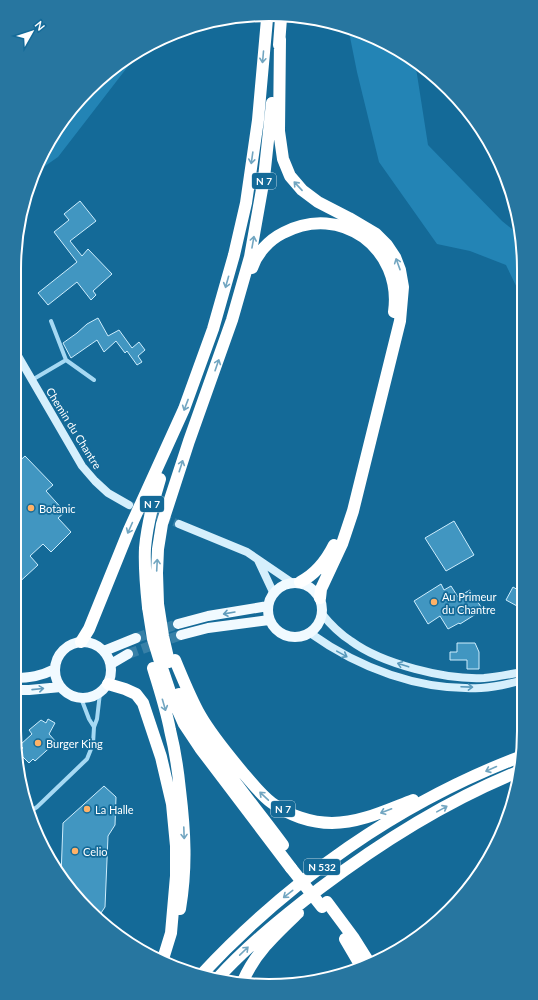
<svg xmlns="http://www.w3.org/2000/svg" width="538" height="1000" font-family="Lato,sans-serif">
	<style>
		.green { fill: #2384b5 }
		.building { fill: #4196c1; stroke: #cdedfd }
		.lines { fill: none; stroke-linecap: round; stroke-linejoin: round }
		.secondary-tunnel { stroke: #3780a7; stroke-width: 8; stroke-dasharray: 8 4; stroke-linecap: butt }
		.primary-tunnel { stroke: #3780a7; stroke-width: 10; stroke-dasharray: 10 5; stroke-linecap: butt }
		.street { stroke: #a6d9f3; stroke-width: 4 }
		.secondary { stroke: #d5effc; stroke-width: 8 }
		.primary { stroke: #f1faff; stroke-width: 10 }
		.highway { stroke: #fff; stroke-width: 12 }
		.highway-bridge { stroke: #fff; stroke-width: 12 }
		.oneway { stroke: #72a6c1 }
		.oneway2 { stroke: #619cbc }
		.oneway3 { stroke: #5899bb }
		.poi-dot { fill: #ffb267; stroke: #146a98; stroke-width: 1.5 }
		.labels { text-anchor: middle; dominant-baseline: central; stroke-width: 3.5; stroke-linejoin: round; paint-order: stroke }
		.shield { fill: #146a98; stroke: #b8d2e0; stroke-width: 1 }
		.shield-label { font-size: 10px; font-weight: bold; fill: #fff }
		.street-label { font-size: 11px; fill: #fff; stroke: #146a98 }
		.poi-label { font-size: 11px; fill: #fff; stroke: #146a98; text-anchor: start }
		.rim { fill: none; stroke: #fff; stroke-width: 2 }
	</style>
	<rect width="100%" height="100%" fill="#146a98"/>
	<path class="green" d="M 349,32 L 396,48 L 416,62 L 416,68 L 428,145 L 502,221 L 522,237 L 522,296 L 520,294 L 506,265 L 470,251 L 437,244 L 379,162 L 357,72 Z
		M 136,56 L 58,157 L 35,173 L 48,142 L 114,67 Z"/>
	<path class="building" d="M 80,201 L 96,221 L 70,241 L 82,256 L 88,249 L 112,274 L 93,291 L 96,295 L 91,300 L 77,282 L 48,305 L 38,293 L 77,262 L 54,232 L 69,220 L 64,214 Z
		M 98,318 L 108,336 L 119,330 L 132,348 L 139,342 L 145,350 L 138,356 L 142,362 L 137,365 L 127,351 L 125,353 L 116,341 L 104,352 L 97,340 L 71,358 L 63,343 L 77,333 L 87,324 Z
		M 25,456 L 53,485 L 46,491 L 65,512 L 58,518 L 71,532 L 51,552 L 43,544 L 30,556 L 38,565 L 14,587 L 14,466 Z
		M 454,521 L 474,555 L 446,571 L 425,538 Z
		M 441,584 L 444,590 L 451,586 L 458,597 L 470,590 L 481,607 L 474,611 L 476,614 L 460,624 L 459,623 L 448,629 L 440,616 L 428,624 L 414,601 Z
		M 513,587 L 523,593 L 523,609 L 519,604 L 517,606 L 506,600 Z
		M 457,643 L 475,643 L 479,652 L 479,669 L 467,669 L 467,660 L 450,660 L 450,652 L 457,652 Z
		M 48,719 L 55,723 L 49,734 L 56,742 L 35,761 L 33,759 L 29,763 L 18,752 L 23,748 L 20,745 L 32,734 L 29,730 L 41,720 L 46,723 Z
		M 104,786 L 116,797 L 115,825 L 108,836 L 105,907 L 99,916 L 67,886 L 61,876 L 63,823 Z"/>
	<g class="lines">
		<path class="secondary-tunnel" d="M 129,505 L 179,524"/>
		<path class="primary-tunnel" d="M 136,638 L 178,624
			M 128,654 L 181,635"/>
		<path class="street" d="M 51,321 L 66,360 L 94,380
			M 32,380 L 66,360
			M 81,698 L 89,719 L 94,727
			M 28,813 L 37,807 L 87,759 L 93,744 L 94,727 L 97,719 L 100,693"/>
		<path class="secondary" d="M 14,349 L 82,466 L 95,481 L 108,493 L 129,505
			M 179,524 L 247,552 L 291,582
			M 258,560 L 273,592
			M 322,614 C 330,624 340,634 351,641 C 382,664 446,680 484,678 C 497,677 510,674 523,672
			M 310,633 C 359,668 419,691 481,688 C 496,687 509,684 523,680"/>
		<path class="primary" d="M268 610a27 27 0 1 1 54 0a27 27 0 1 1-54 0Z
			M 178,624 L 208,616 L 268,606
			M 181,635 L 208,628 L 269,620
			M55 670a28 28 0 1 1 56 0a28 28 0 1 1-56 0Z
			M 104,651 L 136,638
			M 111,664 L 128,654
			M 14,678 C 30,678 41,676 55,669
			M 14,690 L 29,690 L 61,687"/>
		<path class="highway" d="M 280,39 L 279,131 L 283,159 L 290,176 L 302,190 L 318,202 L 349,218 L 376,234 L 387,245 L 395,257 L 400,270 L 403,287 L 400,321 L 353,511 L 342,544 L 321,589 L 320,598
			M 279,45 L 281,18
			M 252,268 C 257,253 269,240 283,233 C 341,202 403,249 394,312
			M 300,582 C 316,574 326,561 334,545
			M 158,604 L 157,573 L 158,549 L 162,524 L 189,441 L 232,320 L 250,257 L 264,178 L 272,103
			M 148,607 C 146,588 144,568 145,548 C 147,525 153,502 160,479
			M 81,642 L 89,629 L 129,530 L 184,409 L 213,329 L 234,255 L 246,203 L 258,120 L 267,19
			M 175,660 C 183,679 190,697 200,715 C 212,736 229,756 244,774 C 253,784 261,795 272,803 C 288,815 311,823 332,823 C 360,823 387,810 413,800
			M 161,665 L 171,695 L 184,724 L 200,748 L 291,868
			M 153,668 C 159,688 166,709 170,730 C 175,750 178,770 180,790 C 185,831 187,868 180,909
			M 108,684 L 125,689 L 136,694 L 143,703 L 161,757 L 172,804 L 176,846 L 176,876 L 171,933 L 163,959
			M 179,694 C 205,749 247,796 283,845
			M 327,902 L 353,937 L 370,964
			M 345,939 L 362,968
			M 200,976 C 289,880 400,802 522,756
			M 217,979 C 248,945 283,917 319,889 C 381,842 448,800 520,771
			M 243,981 C 255,953 276,934 298,913"/>
		<path class="highway-bridge" d="M 158,604 L 163,636 L 169,662
			M 148,607 L 153,639 L 161,665
			M 291,868 L 322,907"/>
	</g>
	<defs><path id="oneway-shaft" d="M-6 0H5M1.5-3L5.5 0L1.5 3" fill="none" stroke-width="1.6" stroke-linecap="round" stroke-linejoin="round"/></defs>
	<g class="oneway">
		<use href="#oneway-shaft" transform="translate(263 57) rotate(95)"/>
		<use href="#oneway-shaft" transform="translate(252 158) rotate(98)"/>
		<use href="#oneway-shaft" transform="translate(298 186) rotate(-133)"/>
		<use href="#oneway-shaft" transform="translate(253 242) rotate(-80)"/>
		<use href="#oneway-shaft" transform="translate(398 264) rotate(-110)"/>
		<use href="#oneway-shaft" transform="translate(227 282) rotate(106)"/>
		<use href="#oneway-shaft" transform="translate(217 365) rotate(-71)"/>
		<use href="#oneway-shaft" transform="translate(186 405) rotate(111)"/>
		<use href="#oneway-shaft" transform="translate(181 466) rotate(-72)"/>
		<use href="#oneway-shaft" transform="translate(130 528) rotate(114)"/>
		<use href="#oneway-shaft" transform="translate(157 565) rotate(-87)"/>
		<use href="#oneway-shaft" transform="translate(164 705) rotate(74)"/>
		<use href="#oneway-shaft" transform="translate(491 769) rotate(156)"/>
		<use href="#oneway-shaft" transform="translate(264 796) rotate(-137)"/>
		<use href="#oneway-shaft" transform="translate(442 809) rotate(-29)"/>
		<use href="#oneway-shaft" transform="translate(386 811) rotate(159)"/>
		<use href="#oneway-shaft" transform="translate(184 833) rotate(88)"/>
		<use href="#oneway-shaft" transform="translate(288 894) rotate(142)"/>
		<use href="#oneway-shaft" transform="translate(244 951) rotate(-44)"/>
	</g>
	<g class="oneway2">
		<use href="#oneway-shaft" transform="translate(229 613) rotate(170)"/>
		<use href="#oneway-shaft" transform="translate(38 689) rotate(-6)"/>
	</g>
	<g class="oneway3">
		<use href="#oneway-shaft" transform="translate(342 654) rotate(29)"/>
		<use href="#oneway-shaft" transform="translate(403 665) rotate(-162)"/>
		<use href="#oneway-shaft" transform="translate(467 687) rotate(2)"/>
	</g>
	<g class="poi-dot">
		<circle cx="31" cy="508" r="4"/>
		<circle cx="434" cy="602" r="4"/>
		<circle cx="38" cy="743" r="4"/>
		<circle cx="87" cy="809" r="4"/>
		<circle cx="75" cy="851" r="4"/>
	</g>
	<g class="labels">
		<g class="shield">
			<rect x="252" y="173" width="24" height="16" rx="3"/>
			<rect x="140" y="496" width="24" height="16" rx="3"/>
			<rect x="271" y="801" width="24" height="16" rx="3"/>
			<rect x="304" y="859" width="36" height="16" rx="3"/>
		</g>
		<g class="shield-label">
			<text x="264" y="181">N 7</text>
			<text x="152" y="504">N 7</text>
			<text x="283" y="809">N 7</text>
			<text x="322" y="867">N 532</text>
		</g>
		<g class="street-label">
			<text transform="translate(74 428) rotate(58)">Chemin du Chantre</text>
		</g>
		<g class="poi-label">
			<text x="39" y="508">Botanic</text>
			<text x="442" y="596">Au Primeur<tspan x="442" dy="13">du Chantre</tspan></text>
			<text x="46" y="743">Burger King</text>
			<text x="95" y="809">La Halle</text>
			<text x="83" y="851">Celio</text>
		</g>
	</g>
	<path d="M0 0H538V1000H0ZM269 21H269A248 248 0 0 1 517 269V731A248 248 0 0 1 269 979H269A248 248 0 0 1 21 731V269A248 248 0 0 1 269 21Z" fill="#2776a0" fill-rule="evenodd"/>
	<path class="rim" d="M269 21H269A248 248 0 0 1 517 269V731A248 248 0 0 1 269 979H269A248 248 0 0 1 21 731V269A248 248 0 0 1 269 21Z"/>
	<g transform="translate(32 32) rotate(51)" stroke="#146a98" stroke-width="3" paint-order="stroke">
	<path d="M0-3L7 15L0 10L-7 15Z" fill="#ffffff"/>
	<text y="-6" font-size="11" font-weight="bold" text-anchor="middle" fill="#ffffff">N</text>
	</g>
</svg>
